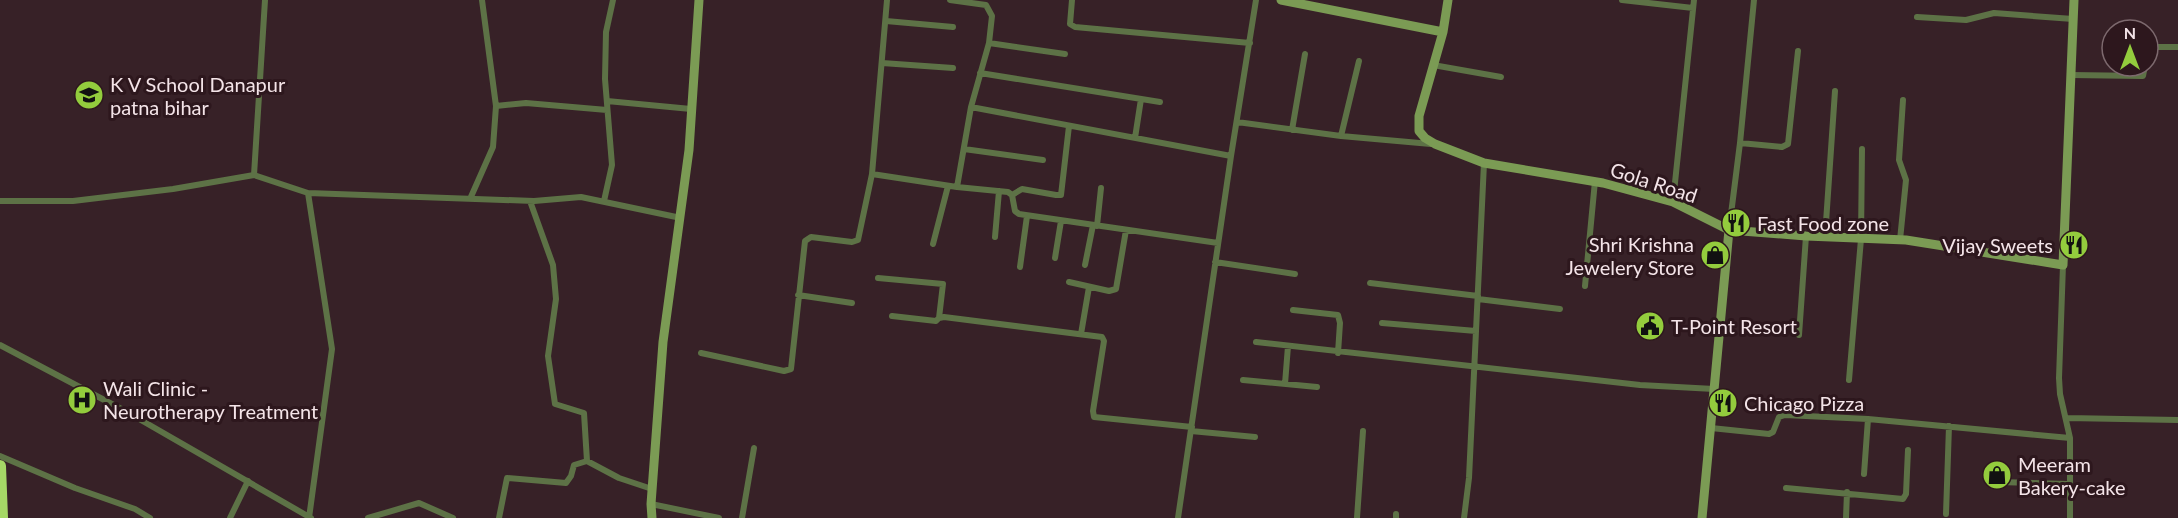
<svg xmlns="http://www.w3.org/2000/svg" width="2178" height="518" font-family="Lato,sans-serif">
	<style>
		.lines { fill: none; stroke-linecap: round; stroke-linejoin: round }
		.street { stroke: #5d7246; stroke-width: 6 }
		.secondary { stroke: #7b9b54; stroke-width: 9 }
		.highway { stroke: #a6d866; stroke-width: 12 }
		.labels { text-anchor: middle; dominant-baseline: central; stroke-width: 6; stroke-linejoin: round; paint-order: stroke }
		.poi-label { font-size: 20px; fill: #f4e4e8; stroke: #2d171d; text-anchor: start }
		.street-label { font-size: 20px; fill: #f4e4e8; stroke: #2d171d }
	</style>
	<rect width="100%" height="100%" fill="#372127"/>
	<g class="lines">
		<path class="street" d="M 950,0 L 986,5 L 992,16 L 989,43 L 971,107 L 957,187
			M 1072,0 L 1070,24 L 1075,27 L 1250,43
			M 1622,0 L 1693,8
			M 1917,17 L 1966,20 L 1994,13 L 2073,19
			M 886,21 L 953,27
			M 989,43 L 1065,54
			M 2148,47 L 2177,47
			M 882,63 L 953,68
			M 1433,65 L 1501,77
			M 980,73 L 1160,102
			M 2071,75 L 2143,76 L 2145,66
			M 607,101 L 691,109
			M 496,106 L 526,103 L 607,110
			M 971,107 L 1231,156
			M 1237,122 L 1341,136 L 1431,144
			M 1292,130 L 1305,54
			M 1341,136 L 1359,61
			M 1135,138 L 1141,99
			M 1740,143 L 1782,147 L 1788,144 L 1798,51
			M 964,149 L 1043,160
			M 872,174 L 957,187 L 1008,192 L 1012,195 L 1015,211 L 1019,214 L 1218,243
			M 254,175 L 265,0
			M 308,193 L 332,349 L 309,518
			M 1012,195 L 1022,189 L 1056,195 L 1061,195 L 1069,126
			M 470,199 L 493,147 L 496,106 L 482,0
			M 0,201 L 73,201 L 173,189 L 254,175 L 308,193 L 534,201 L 581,197 L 681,218
			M 530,201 L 553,265 L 556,299 L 548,356 L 555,404 L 584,413 L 587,461 L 619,478 L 652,489
			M 604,201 L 612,165 L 605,79 L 606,32 L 613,0
			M 1673,202 L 1694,0
			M 1097,226 L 1101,188
			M 1729,230 L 1740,143 L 1754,0
			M 995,237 L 999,191
			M 1825,237 L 1835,91
			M 1900,240 L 1906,180 L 1899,160 L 1903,100
			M 933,244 L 948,186
			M 1055,258 L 1061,221
			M 1215,262 L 1295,274
			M 1085,265 L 1093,225
			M 2063,265 L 2059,378 L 2060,394 L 2070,438 L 2070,518
			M 1020,267 L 1027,216
			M 878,278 L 943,284 L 939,318
			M 1069,282 L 1109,291 L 1116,289 L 1126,230
			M 1370,283 L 1478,296
			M 1585,286 L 1595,181
			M 798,295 L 852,303
			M 1478,299 L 1560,309
			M 1293,310 L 1338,315 L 1340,323 L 1338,353
			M 892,316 L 936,321 L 939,318 L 944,317 L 1102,337 L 1104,341 L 1093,411 L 1094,417 L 1192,427
			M 1382,323 L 1476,331
			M 1081,334 L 1089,287
			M 1799,335 L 1806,236
			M 1256,342 L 1640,385 L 1714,389
			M 0,345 L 127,412 L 311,518
			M 701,353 L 784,371 L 791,369 L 805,241 L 811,237 L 852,242 L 858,240 L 872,174 L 887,0
			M 1243,380 L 1317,387
			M 1849,380 L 1861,239 L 1862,149
			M 1285,384 L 1288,346
			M 2067,418 L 2178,420
			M 1711,428 L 1769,434 L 1773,432 L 1779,417 L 1785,415 L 1868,419 L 2070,438
			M 1191,431 L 1255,437
			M 0,456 L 75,488 L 135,509 L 150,518
			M 1864,474 L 1868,419
			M 1999,482 L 2069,484
			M 1786,488 L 1903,499 L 1906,494 L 1908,450
			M 651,504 L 719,518
			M 1946,514 L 1949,426
			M 230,518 L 248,481
			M 368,518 L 419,503 L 453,518
			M 499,518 L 507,478 L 566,483 L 571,476 L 574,465 L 587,461
			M 742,518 L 754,448
			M 1178,518 L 1231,156 L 1256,0
			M 1357,518 L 1363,431
			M 1396,518 L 1396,514
			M 1464,518 L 1469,478 L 1484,163
			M 1846,518 L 1847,492"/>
		<path class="secondary" d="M 1281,0 L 1443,32
			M 1448,0 L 1443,32 L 1419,116 L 1419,131 L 1425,138 L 1435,144 L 1484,163 L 1603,183 L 1673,202 L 1729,230 L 1702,518
			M 1729,230 L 1806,236 L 1906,240 L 2063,265 L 2074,0
			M 652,518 L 651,504 L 663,342 L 689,150 L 699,0"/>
		<path class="highway" d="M 0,466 L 2,518"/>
	</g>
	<defs>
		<g id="school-disc" transform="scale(1.5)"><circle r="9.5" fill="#93cc3d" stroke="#2d171d"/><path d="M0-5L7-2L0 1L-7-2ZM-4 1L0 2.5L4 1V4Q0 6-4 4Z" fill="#111"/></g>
		<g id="restaurant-disc" transform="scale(1.5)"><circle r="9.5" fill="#93cc3d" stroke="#2d171d"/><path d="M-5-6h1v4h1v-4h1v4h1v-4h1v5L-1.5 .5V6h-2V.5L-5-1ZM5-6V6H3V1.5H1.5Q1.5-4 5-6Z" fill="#111"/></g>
		<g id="shop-disc" transform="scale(1.5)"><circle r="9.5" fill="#93cc3d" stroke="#2d171d"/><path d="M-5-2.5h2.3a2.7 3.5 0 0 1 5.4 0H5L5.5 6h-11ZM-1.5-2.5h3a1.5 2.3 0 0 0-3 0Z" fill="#111"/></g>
		<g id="civic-disc" transform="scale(1.5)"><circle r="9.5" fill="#93cc3d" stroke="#2d171d"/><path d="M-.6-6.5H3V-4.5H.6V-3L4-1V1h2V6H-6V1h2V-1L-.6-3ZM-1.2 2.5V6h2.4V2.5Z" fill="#111"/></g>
		<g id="hospital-disc" transform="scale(1.5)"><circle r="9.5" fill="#93cc3d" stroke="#2d171d"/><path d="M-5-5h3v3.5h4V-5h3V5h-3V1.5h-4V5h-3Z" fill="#111"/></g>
	</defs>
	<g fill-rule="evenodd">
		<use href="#school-disc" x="89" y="95"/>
		<use href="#restaurant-disc" x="1736" y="223"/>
		<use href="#restaurant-disc" x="2074" y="245"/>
		<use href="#shop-disc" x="1715" y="255"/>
		<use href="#civic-disc" x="1650" y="326"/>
		<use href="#hospital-disc" x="82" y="400"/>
		<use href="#restaurant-disc" x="1723" y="403"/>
		<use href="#shop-disc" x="1997" y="475"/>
	</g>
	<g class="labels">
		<g class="poi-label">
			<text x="110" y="84">K V School Danapur<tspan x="110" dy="23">patna bihar</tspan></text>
			<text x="1757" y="223">Fast Food zone</text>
			<text x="1694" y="244" text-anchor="end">Shri Krishna<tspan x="1694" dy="23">Jewelery Store</tspan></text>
			<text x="2053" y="245" text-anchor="end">Vijay Sweets</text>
			<text x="1671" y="326">T-Point Resort</text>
			<text x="103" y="388">Wali Clinic -<tspan x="103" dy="23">Neurotherapy Treatment</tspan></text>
			<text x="1744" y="403">Chicago Pizza</text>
			<text x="2018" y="464">Meeram<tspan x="2018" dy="23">Bakery-cake</tspan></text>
		</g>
		<g class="street-label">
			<text transform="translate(1654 182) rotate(18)">Gola Road</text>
		</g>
	</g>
	<g transform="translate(2130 48)"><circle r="28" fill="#2d171d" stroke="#7d696e" stroke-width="1.5"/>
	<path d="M0-4.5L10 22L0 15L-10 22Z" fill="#93cc3d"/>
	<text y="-9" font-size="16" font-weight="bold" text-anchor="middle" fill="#f4e4e8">N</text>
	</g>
</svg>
